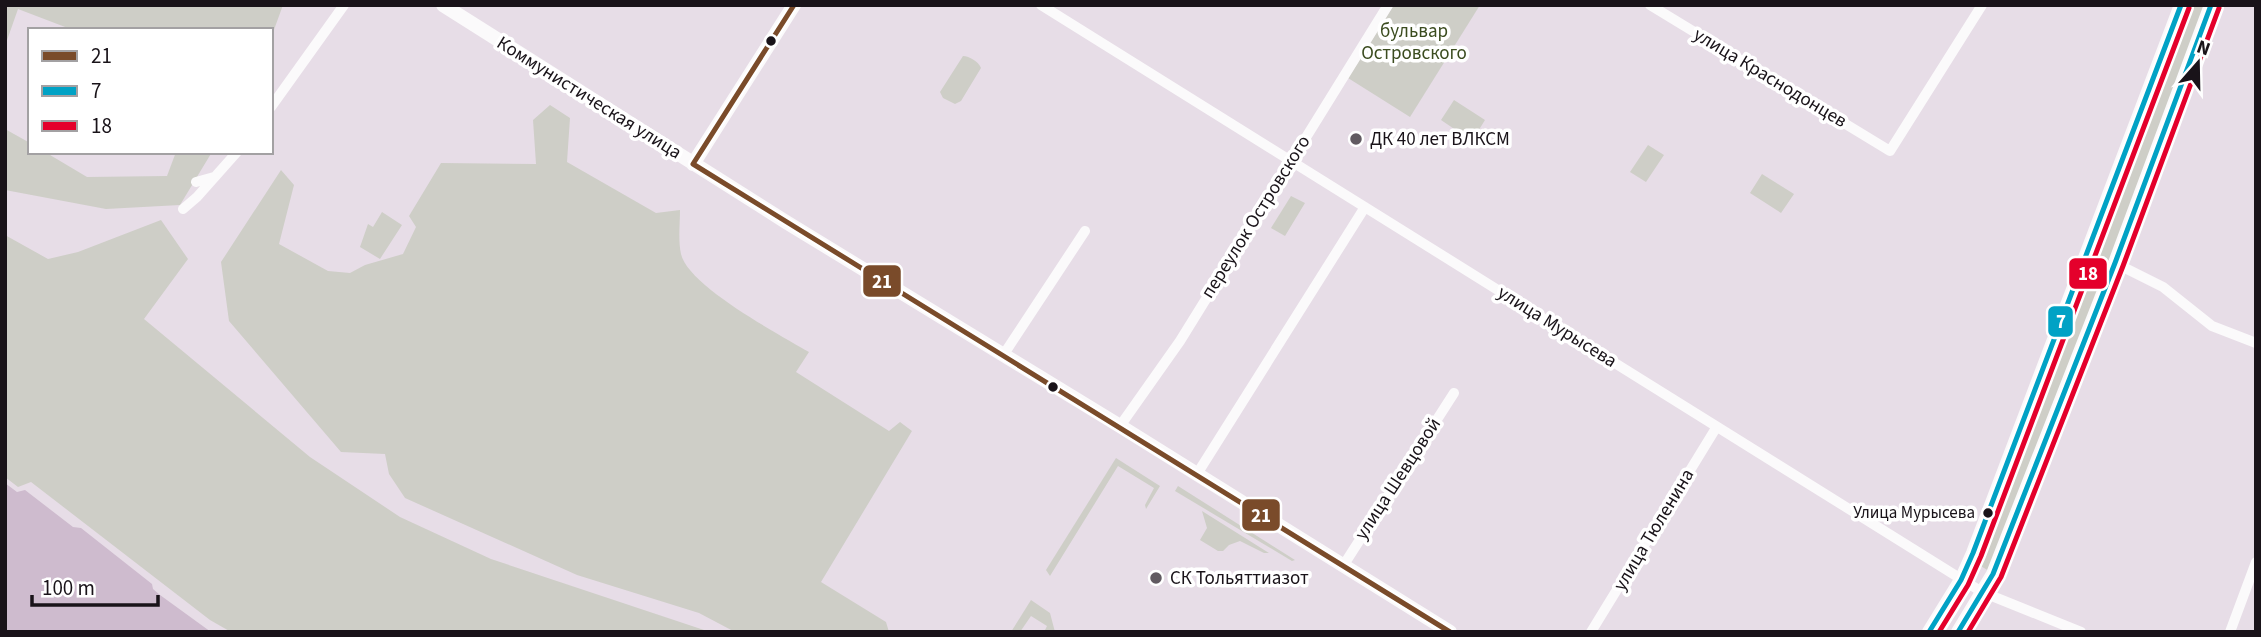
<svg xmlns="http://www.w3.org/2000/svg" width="2261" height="637" font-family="'Source Sans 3',sans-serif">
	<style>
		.green { fill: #cecec7 }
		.water { fill: #cebbce }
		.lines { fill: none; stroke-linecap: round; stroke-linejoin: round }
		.minor { stroke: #fbfafb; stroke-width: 10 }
		.major { stroke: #fbfafb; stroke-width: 14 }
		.bus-1-casing { stroke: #fff; stroke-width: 10 }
		.bus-2-casing { stroke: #fff; stroke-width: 10 }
		.bus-3-casing { stroke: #fff; stroke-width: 10 }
		.bus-1 { stroke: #7a4b2a; stroke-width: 5 }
		.bus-2 { stroke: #01a2c5; stroke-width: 5 }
		.bus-3 { stroke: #e4002b; stroke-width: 5 }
		.bus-dot { fill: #191319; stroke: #fff; stroke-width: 2.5 }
		.poi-dot { fill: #615a61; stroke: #fff; stroke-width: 2.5 }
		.labels { text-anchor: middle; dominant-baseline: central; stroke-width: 7; stroke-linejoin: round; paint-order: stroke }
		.bus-label { font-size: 17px; fill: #191319; stroke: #fff; text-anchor: end }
		.park-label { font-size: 19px; fill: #3b4c1f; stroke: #fff }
		.street-label { font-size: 19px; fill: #191319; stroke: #fff }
		.poi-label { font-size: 19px; fill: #191319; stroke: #fff; text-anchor: start }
		.line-badge { stroke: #fff; stroke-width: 2.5 }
		.badge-label { font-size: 19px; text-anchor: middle; font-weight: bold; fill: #fff }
	</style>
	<rect width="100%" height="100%" fill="#e7dde7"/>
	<path class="green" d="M 5,5 L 283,5 L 271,38 L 271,30 L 73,30 L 18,9 L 5,46 Z
		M 1394,5 L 1480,5 L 1410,117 L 1348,78 Z
		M 2187,5 L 2205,5 L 2107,268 L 2103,270 L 2096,270 L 2090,262 Z
		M 963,56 C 969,56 979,62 981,68 L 961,101 L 955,104 L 943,98 L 940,92 Z
		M 1454,100 L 1485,120 L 1472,141 L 1441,120 Z
		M 550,105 L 570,118 L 567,162 L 656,213 L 680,210 C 680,224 678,240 681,254 C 688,286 780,335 809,352 L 796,372 L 889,431 L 900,422 L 912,431 L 821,582 L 886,622 L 889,632 L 735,632 L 699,613 L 577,575 L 405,498 L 389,474 L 385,454 L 341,452 L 229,321 L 221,262 L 281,170 L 294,185 L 279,244 L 328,271 L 350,273 L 365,265 L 403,254 L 416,227 L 409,216 L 441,163 L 536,164 L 533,120 Z
		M 5,129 L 30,143 L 30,152 L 45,152 L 87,177 L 167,176 L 176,152 L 212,152 L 180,205 L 106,209 L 5,190 Z
		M 1648,145 L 1664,155 L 1646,182 L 1630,172 Z
		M 1762,174 L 1794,194 L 1781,213 L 1750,193 Z
		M 1291,196 L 1305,203 L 1285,236 L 1271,228 Z
		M 382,212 L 402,225 L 380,259 L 360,247 L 368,224 L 373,227 Z
		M 161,220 L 188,259 L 144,319 L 310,457 L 400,517 L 491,559 L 710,632 L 231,632 L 210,620 L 31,482 L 18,487 L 5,477 L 5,235 L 48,259 L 78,252 Z
		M 2088,280 L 2093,281 L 2100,288 L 1989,571 L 1974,562 L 2083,283 Z
		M 1116,458 L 1160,486 L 1146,509 L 1145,505 L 1154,488 L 1118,466 L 1050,576 L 1046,570 Z
		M 1178,486 L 1295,560 L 1292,561 L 1175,491 Z
		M 1202,511 L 1269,553 L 1264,553 L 1240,541 L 1229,545 L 1223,551 L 1218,551 L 1200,540 L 1207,528 Z
		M 1031,600 L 1050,613 L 1055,632 L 1044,632 L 1047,626 L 1031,616 L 1020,632 L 1011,632 Z"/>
	<path class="water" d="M 5,483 L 17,492 L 25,490 L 73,527 L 81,528 L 152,584 L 153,589 L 160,595 L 211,632 L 5,632 Z"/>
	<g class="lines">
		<path class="minor" d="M 1041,5 L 1982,592 L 2081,632
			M 1650,5 L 1890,151 L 1982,5
			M 271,107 L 344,5
			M 196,182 L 214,177
			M 183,209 L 197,197 L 237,152
			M 2115,263 L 2163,287 L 2212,326 L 2256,343
			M 1004,354 L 1085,231
			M 1120,426 L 1180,341 L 1388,5
			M 1197,474 L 1365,207
			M 1343,566 L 1454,393
			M 1591,632 L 1716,428
			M 2230,632 L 2256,562"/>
		<path class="major" d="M 443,5 L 786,222 L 1120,426 L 1450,632
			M 693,164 L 794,5
			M 2081,272 L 2107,282
			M 1929,632 L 1961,580 L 1973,553 L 2181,5
			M 1958,632 L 1993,574 L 2115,263 L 2211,5"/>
		<g class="bus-1-casing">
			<path id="bus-1" d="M 693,164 L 1450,632
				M 693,164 L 794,5"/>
		</g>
		<g class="bus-2-casing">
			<path id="bus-2" d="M 1929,632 L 1961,580 L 1973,553 L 2181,5
				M 1958,632 L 1993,574 L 2115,263 L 2211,5"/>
		</g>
		<g class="bus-3-casing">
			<path id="bus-3" d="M 1939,632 L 1968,585 L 1981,556 L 2189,8
				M 1968,632 L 2001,577 L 2123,266 L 2219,8"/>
		</g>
		<use href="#bus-1" class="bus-1"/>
		<use href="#bus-2" class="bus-2"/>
		<use href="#bus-3" class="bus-3"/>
	</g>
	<g class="bus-dot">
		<circle cx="771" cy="41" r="6"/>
		<circle cx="1053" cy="387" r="6"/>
		<circle cx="1988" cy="513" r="6"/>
	</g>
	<g class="poi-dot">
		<circle cx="1356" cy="139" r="7"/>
		<circle cx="1156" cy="578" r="7"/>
	</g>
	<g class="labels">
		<g class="bus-label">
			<text x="1975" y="513">Улица Мурысева</text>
		</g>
		<g class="park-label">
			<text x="1414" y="31">бульвар<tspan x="1414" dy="22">Островского</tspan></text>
		</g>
		<g class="street-label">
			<text transform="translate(1770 78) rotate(31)">улица Краснодонцев</text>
			<text transform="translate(589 98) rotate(32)">Коммунистическая улица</text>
			<text transform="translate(1256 217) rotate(-58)">переулок Островского</text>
			<text transform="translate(1557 327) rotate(32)">улица Мурысева</text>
			<text transform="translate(1398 479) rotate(-57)">улица Шевцовой</text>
			<text transform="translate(1654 530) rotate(-59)">улица Тюленина</text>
		</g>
		<g class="poi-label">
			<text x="1370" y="139">ДК 40 лет ВЛКСМ</text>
			<text x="1170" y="578">СК Тольяттиазот</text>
		</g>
	</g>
	<g class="line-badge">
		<rect x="2068" y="257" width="40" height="33" rx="7" fill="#e4002b"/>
		<rect x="862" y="264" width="40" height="34" rx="7" fill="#7a4b2a"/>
		<rect x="2047" y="305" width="27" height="33" rx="7" fill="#01a2c5"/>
		<rect x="1241" y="498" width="40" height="34" rx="7" fill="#7a4b2a"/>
	</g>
	<g class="badge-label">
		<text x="2088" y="280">18</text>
		<text x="882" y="288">21</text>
		<text x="2061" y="328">7</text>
		<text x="1261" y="522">21</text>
	</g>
	<rect width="2261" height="637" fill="none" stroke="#191319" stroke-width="14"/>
	<rect x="28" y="28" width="245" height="126" fill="#ffffff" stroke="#a3a1a3" stroke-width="2"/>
	<rect x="42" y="51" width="35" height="10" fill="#7a4b2a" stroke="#a3a1a3" stroke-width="2"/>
	<text x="91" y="63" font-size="21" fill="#191319">21</text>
	<rect x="42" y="86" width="35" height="10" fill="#01a2c5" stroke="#a3a1a3" stroke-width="2"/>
	<text x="91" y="98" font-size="21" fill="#191319">7</text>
	<rect x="42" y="121" width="35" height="10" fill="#e4002b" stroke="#a3a1a3" stroke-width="2"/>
	<text x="91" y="133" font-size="21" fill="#191319">18</text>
	<g transform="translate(2198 63) rotate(20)" stroke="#ffffff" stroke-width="5" paint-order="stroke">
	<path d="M0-5L12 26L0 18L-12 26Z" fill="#191319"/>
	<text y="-10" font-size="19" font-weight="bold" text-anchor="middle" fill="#191319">N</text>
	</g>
	<path d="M32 595v10h126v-10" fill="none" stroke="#191319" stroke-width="3.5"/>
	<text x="42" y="595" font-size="21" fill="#191319" stroke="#ffffff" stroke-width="5" paint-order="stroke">100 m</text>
</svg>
